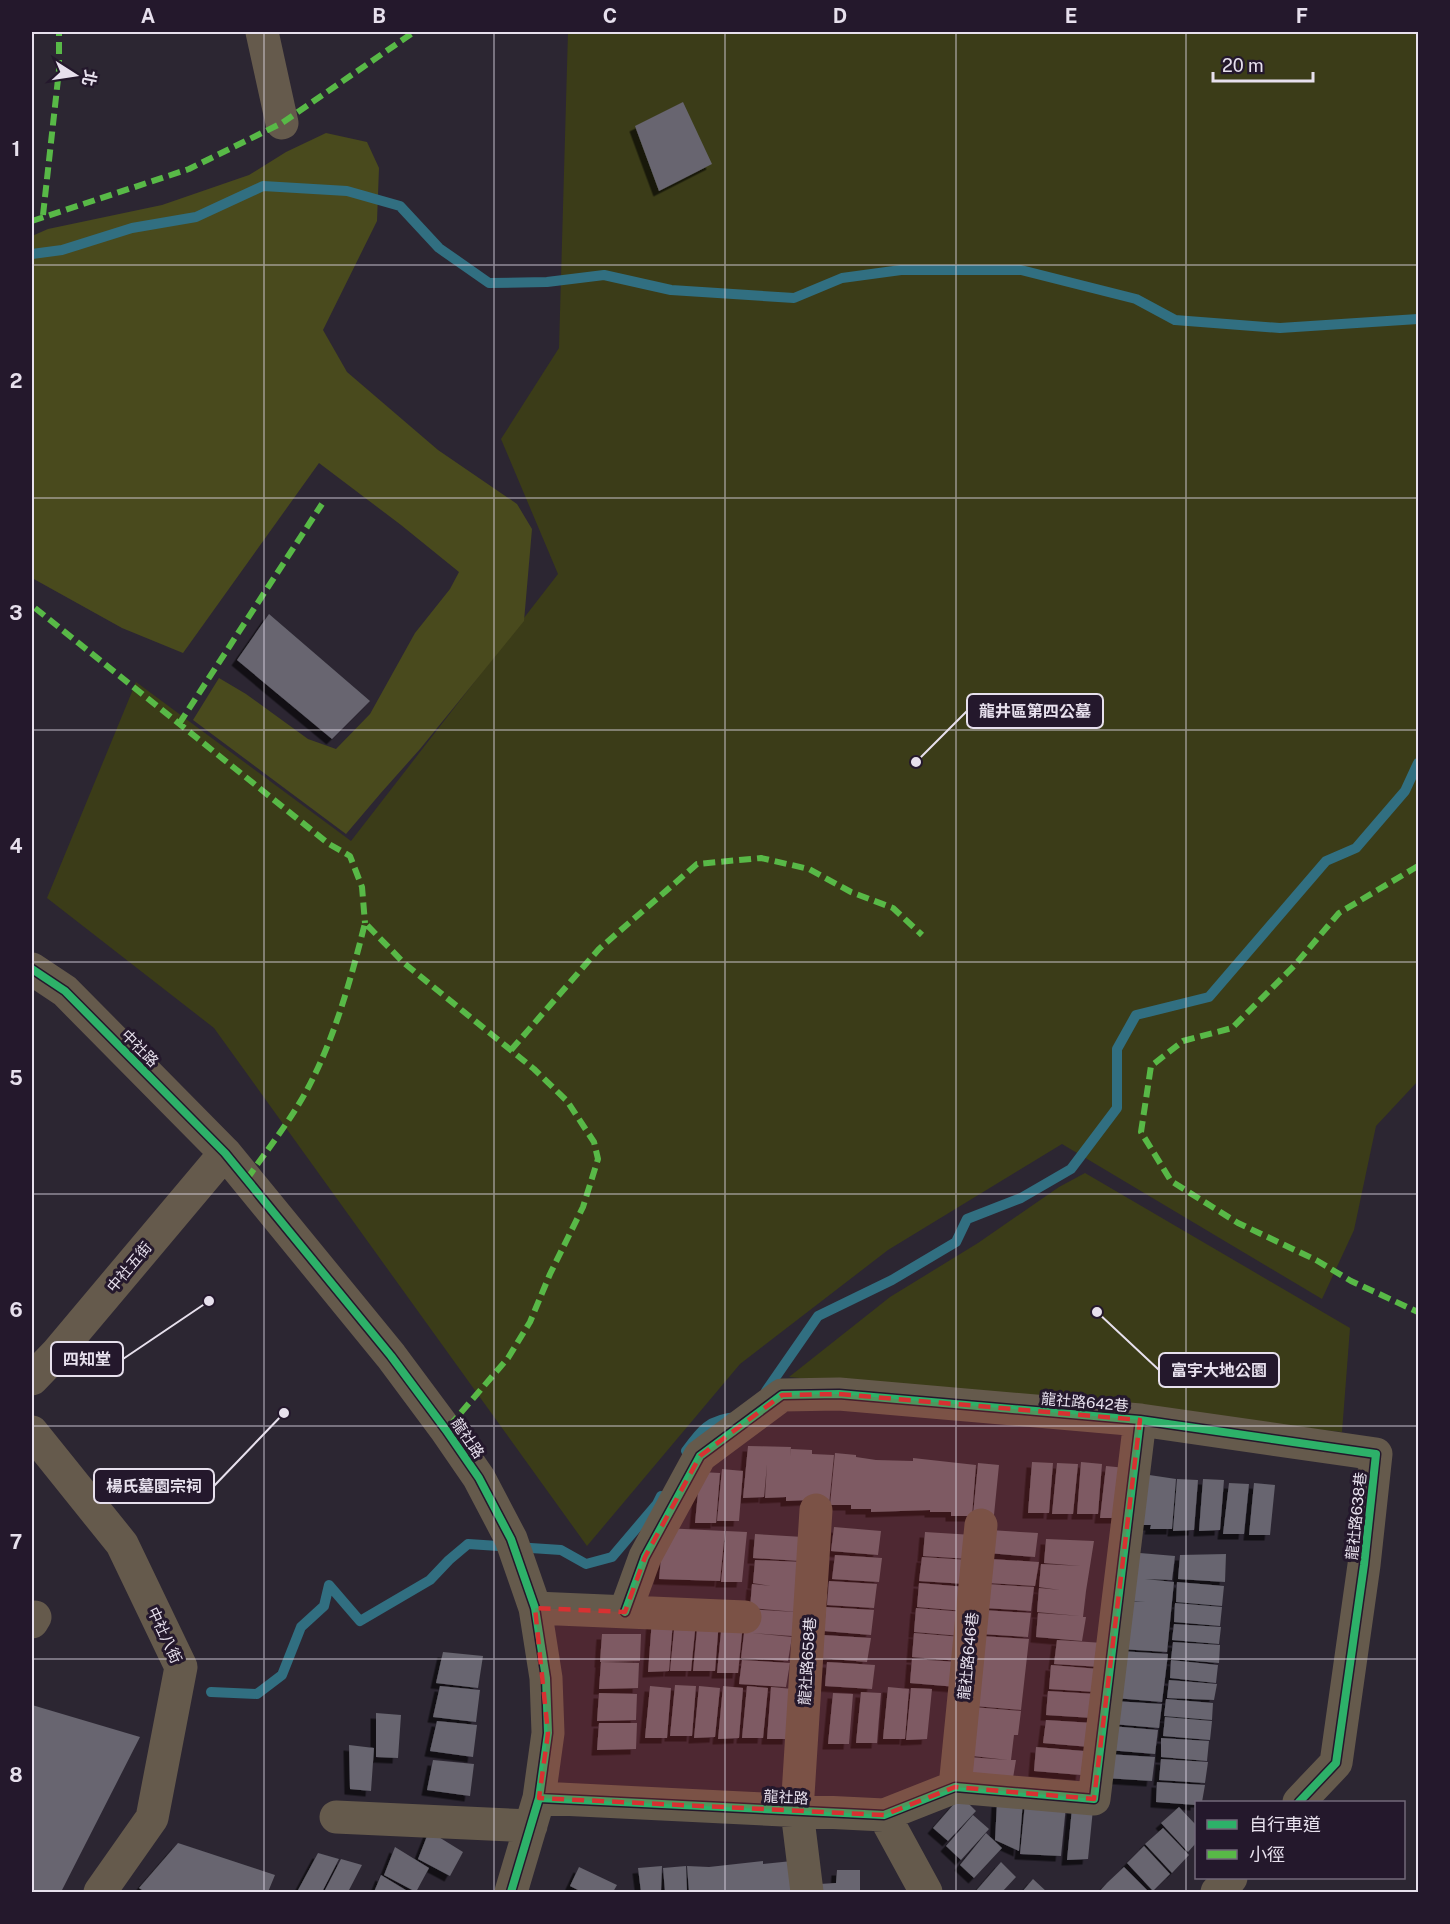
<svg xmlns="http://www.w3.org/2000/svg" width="1450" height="1924" font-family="'Public Sans','Noto Sans TC',sans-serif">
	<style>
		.green { fill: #3b3c18 }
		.forest { fill: #494a1d }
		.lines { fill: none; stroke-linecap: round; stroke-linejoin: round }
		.stream { stroke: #316f81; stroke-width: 10 }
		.building { fill: #67656f; filter: url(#shadow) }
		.minor { stroke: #655a4c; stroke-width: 33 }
		.quiet { stroke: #58b947; stroke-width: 6; stroke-dasharray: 12 6; stroke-linecap: butt }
		.cycleway-casing { stroke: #24182c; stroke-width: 11 }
		.cycleway { stroke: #2db169; stroke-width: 8 }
		.marked { fill: #d73132; fill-opacity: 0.2; stroke: #d73132; stroke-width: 4.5; stroke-dasharray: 12 8; stroke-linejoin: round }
		.grid { fill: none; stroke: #e7e0ed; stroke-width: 1.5; stroke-opacity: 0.55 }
		.labels { text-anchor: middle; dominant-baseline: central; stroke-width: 6; stroke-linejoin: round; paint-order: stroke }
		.street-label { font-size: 15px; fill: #e7e0ed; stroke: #24182c }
		.leader { fill: none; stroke: #e7e0ed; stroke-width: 2 }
		.callout-dot { fill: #e7e0ed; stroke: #24182c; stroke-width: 2 }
		.callout { fill: #24182c; stroke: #e7e0ed; stroke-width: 2 }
		.callout-label { font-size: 16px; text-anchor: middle; font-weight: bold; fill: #e7e0ed }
		.neatline { fill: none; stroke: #e7e0ed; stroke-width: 2 }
		.grid-label { font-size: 20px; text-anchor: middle; font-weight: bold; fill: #e7e0ed }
	</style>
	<defs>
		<filter id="shadow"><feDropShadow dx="-5.5" dy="5.5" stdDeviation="0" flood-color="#0009"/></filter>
	</defs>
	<rect width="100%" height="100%" fill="#2c2632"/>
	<path class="green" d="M 568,32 L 1418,32 L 1418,194 L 1416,197 L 1418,223 L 1418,1081 L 1376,1126 L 1354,1230 L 1322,1299 L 1062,1144 L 888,1250 L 740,1364 L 587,1546 L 214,1028 L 47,898 L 136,682 L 351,841 L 558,574 L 501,439 L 559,348 Z
		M 1085,1173 L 1350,1328 L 1342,1432 L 789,1377 L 890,1297 L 978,1243 L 1059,1187 Z"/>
	<path class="forest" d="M 326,133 L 367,142 L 379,168 L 377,221 L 323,330 L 347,372 L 438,450 L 517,504 L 532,529 L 524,621 L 420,749 L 380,794 L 346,834 L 193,720 L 219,678 L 246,694 L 308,739 L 336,749 L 370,714 L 415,633 L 450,589 L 459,572 L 401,525 L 319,463 L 183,653 L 122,628 L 32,578 L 32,236 L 48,229 L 162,205 L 249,175 L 286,152 Z"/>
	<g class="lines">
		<path class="stream" d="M 32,254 L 62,250 L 132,228 L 196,217 L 263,186 L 347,191 L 400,206 L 439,248 L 489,283 L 547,282 L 604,275 L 671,290 L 794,298 L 842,278 L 901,270 L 1021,270 L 1136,299 L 1175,320 L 1280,328 L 1418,319
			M 766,1391 L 818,1316 L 892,1280 L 956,1242 L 967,1219 L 1021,1198 L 1071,1169 L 1117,1108 L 1117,1049 L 1136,1015 L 1209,997 L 1326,861 L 1356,848 L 1405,791 L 1418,763
			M 686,1451 C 701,1430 709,1419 737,1417
			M 211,1692 L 257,1694 L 282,1675 L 301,1627 L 324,1606 L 329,1585 L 360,1621 L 430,1580 L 449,1560 L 468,1544 L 561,1550 L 586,1564 L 612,1557 L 657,1504 L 661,1496"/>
	</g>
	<path class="building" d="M 683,102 L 712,164 L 659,191 L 635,126 Z
		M 269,614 L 370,701 L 332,739 L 237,660 Z
		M 748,1446 L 791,1447 L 790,1457 L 791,1449 L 812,1450 L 812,1454 L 834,1455 L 829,1505 L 808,1500 L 786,1501 L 786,1497 L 765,1498 L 767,1464 L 764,1497 L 743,1498 Z
		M 835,1453 L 856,1455 L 856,1457 L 876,1460 L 913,1461 L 913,1458 L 976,1465 L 972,1516 L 951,1516 L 951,1512 L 930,1512 L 930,1510 L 871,1512 L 871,1509 L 851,1509 L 851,1505 L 830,1505 Z
		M 1032,1462 L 1053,1463 L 1049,1513 L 1028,1513 Z
		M 1081,1462 L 1102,1464 L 1098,1514 L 1077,1514 Z
		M 978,1463 L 999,1465 L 994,1515 L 973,1515 Z
		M 1057,1463 L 1078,1464 L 1073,1514 L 1052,1514 Z
		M 1106,1466 L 1126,1468 L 1122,1518 L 1100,1518 Z
		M 722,1469 L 743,1471 L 739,1521 L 717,1521 Z
		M 700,1472 L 720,1473 L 716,1523 L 695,1523 Z
		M 1136,1473 L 1176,1479 L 1172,1529 L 1150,1529 L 1151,1525 L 1131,1525 Z
		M 1177,1479 L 1198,1480 L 1194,1530 L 1173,1531 Z
		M 1203,1479 L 1224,1480 L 1220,1530 L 1199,1531 Z
		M 1229,1483 L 1249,1484 L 1244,1534 L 1223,1534 Z
		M 1254,1483 L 1275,1485 L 1270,1535 L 1249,1535 Z
		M 834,1527 L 881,1531 L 878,1555 L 831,1551 Z
		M 664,1528 L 725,1531 L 720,1581 L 659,1579 Z
		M 990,1530 L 1038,1533 L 1035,1557 L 988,1553 Z
		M 726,1531 L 747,1532 L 742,1582 L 721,1582 Z
		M 925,1532 L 973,1535 L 970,1559 L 923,1556 Z
		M 755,1534 L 803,1537 L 800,1561 L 753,1558 Z
		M 1046,1539 L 1094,1541 L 1086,1591 L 1083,1617 L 1086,1617 L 1082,1641 L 1036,1637 L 1038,1613 L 1080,1616 L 1037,1612 L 1039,1588 L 1060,1590 L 1039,1587 L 1041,1564 L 1081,1566 L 1044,1563 Z
		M 1128,1552 L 1175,1556 L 1172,1580 L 1145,1579 L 1174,1582 L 1167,1652 L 1120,1649 L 1124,1601 L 1145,1602 L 1124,1600 Z
		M 1226,1554 L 1225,1582 L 1178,1579 L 1180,1555 Z
		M 835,1555 L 882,1558 L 879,1582 L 832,1579 Z
		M 922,1557 L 969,1560 L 966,1584 L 919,1581 Z
		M 991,1559 L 1039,1562 L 1035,1586 L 988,1583 Z
		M 755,1560 L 803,1562 L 797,1612 L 750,1608 L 752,1584 L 771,1586 L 753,1583 Z
		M 829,1581 L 877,1584 L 874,1608 L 827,1605 Z
		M 1177,1582 L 1224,1586 L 1222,1606 L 1176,1602 Z
		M 919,1583 L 966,1587 L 964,1611 L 917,1607 Z
		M 986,1584 L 1034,1587 L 1031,1611 L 984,1608 Z
		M 1175,1603 L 1222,1607 L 1220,1626 L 1174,1622 Z
		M 826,1607 L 874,1610 L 871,1635 L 824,1631 Z
		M 916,1608 L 965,1612 L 961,1636 L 914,1632 Z
		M 747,1609 L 795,1612 L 792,1636 L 752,1633 L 792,1637 L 788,1661 L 741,1658 Z
		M 983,1610 L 1031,1613 L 1028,1637 L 981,1634 Z
		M 652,1619 L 673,1621 L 669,1671 L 648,1672 Z
		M 698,1619 L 719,1621 L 715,1671 L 693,1671 Z
		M 675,1620 L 696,1621 L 691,1671 L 670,1671 Z
		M 722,1621 L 743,1623 L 738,1673 L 717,1673 Z
		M 1174,1624 L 1221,1627 L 1219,1644 L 1172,1640 Z
		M 914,1633 L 962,1637 L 959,1661 L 912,1657 Z
		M 602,1634 L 641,1634 L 640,1661 L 600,1662 Z
		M 823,1635 L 871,1638 L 867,1662 L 820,1658 Z
		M 981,1636 L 1029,1639 L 1021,1710 L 974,1706 Z
		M 1057,1640 L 1104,1643 L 1101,1667 L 1054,1664 Z
		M 1173,1642 L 1220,1645 L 1219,1663 L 1171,1659 Z
		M 1120,1651 L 1168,1654 L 1162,1702 L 1115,1698 Z
		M 443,1652 L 483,1656 L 478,1688 L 436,1683 Z
		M 912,1659 L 959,1662 L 957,1687 L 910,1683 Z
		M 742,1660 L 790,1663 L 786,1687 L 739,1684 Z
		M 1171,1660 L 1218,1665 L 1216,1683 L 1170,1678 Z
		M 601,1662 L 639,1663 L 638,1688 L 599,1689 Z
		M 827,1662 L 875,1665 L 872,1689 L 825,1686 Z
		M 1051,1665 L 1099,1669 L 1096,1692 L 1049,1689 Z
		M 1169,1680 L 1217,1684 L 1214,1700 L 1167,1698 Z
		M 675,1685 L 696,1686 L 692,1736 L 670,1736 Z
		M 440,1686 L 480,1690 L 476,1722 L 433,1717 Z
		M 650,1686 L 671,1688 L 667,1738 L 645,1738 Z
		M 699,1686 L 720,1688 L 715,1737 L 694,1738 Z
		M 723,1686 L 743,1688 L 739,1738 L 718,1739 Z
		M 747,1686 L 768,1688 L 763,1738 L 742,1738 Z
		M 771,1687 L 793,1689 L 788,1739 L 767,1739 Z
		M 888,1687 L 909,1689 L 905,1739 L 883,1739 Z
		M 911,1688 L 932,1689 L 927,1739 L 906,1740 Z
		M 1048,1691 L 1096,1694 L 1093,1718 L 1046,1715 Z
		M 861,1692 L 881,1693 L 877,1743 L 856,1743 Z
		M 599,1693 L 637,1694 L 636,1720 L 597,1721 Z
		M 833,1693 L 853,1694 L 849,1744 L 828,1744 Z
		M 1166,1699 L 1213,1703 L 1212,1720 L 1164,1716 Z
		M 1114,1701 L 1162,1704 L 1159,1728 L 1112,1724 Z
		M 32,1705 L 140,1737 L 61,1892 L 32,1892 Z
		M 973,1707 L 1021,1711 L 1018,1735 L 1014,1735 L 1011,1760 L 1016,1760 L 1012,1784 L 966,1781 L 968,1757 L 1008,1760 L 964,1755 Z
		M 376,1713 L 401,1715 L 398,1758 L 376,1757 Z
		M 1165,1717 L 1212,1721 L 1210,1740 L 1163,1736 Z
		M 1046,1720 L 1093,1723 L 1090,1747 L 1043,1743 Z
		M 437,1721 L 477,1725 L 473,1757 L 430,1751 Z
		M 599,1723 L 637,1723 L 636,1749 L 597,1750 Z
		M 1111,1726 L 1158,1730 L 1155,1754 L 1108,1750 Z
		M 1161,1738 L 1209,1741 L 1207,1761 L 1161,1757 Z
		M 349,1745 L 374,1748 L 371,1791 L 350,1789 Z
		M 1036,1747 L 1084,1751 L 1081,1775 L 1034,1771 Z
		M 1107,1754 L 1155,1757 L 1152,1781 L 1105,1778 Z
		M 1161,1759 L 1208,1762 L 1205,1783 L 1159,1780 Z
		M 433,1760 L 474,1764 L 470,1796 L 427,1790 Z
		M 1157,1782 L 1205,1785 L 1202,1802 L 1196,1802 L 1196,1805 L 1156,1802 Z
		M 961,1796 L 976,1811 L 948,1841 L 933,1828 Z
		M 1023,1801 L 1019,1851 L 995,1840 L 997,1802 Z
		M 1025,1803 L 1066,1806 L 1061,1856 L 1020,1854 Z
		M 1179,1807 L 1196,1825 L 1196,1843 L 1188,1852 L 1161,1823 Z
		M 1072,1808 L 1093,1809 L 1088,1859 L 1067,1860 Z
		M 973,1815 L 989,1829 L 961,1860 L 946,1846 Z
		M 1163,1828 L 1189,1855 L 1172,1873 L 1145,1844 Z
		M 429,1831 L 463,1852 L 450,1876 L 418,1859 Z
		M 986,1833 L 1002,1848 L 974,1878 L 960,1865 Z
		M 178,1843 L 275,1875 L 268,1892 L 145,1892 L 139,1888 Z
		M 1144,1846 L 1170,1874 L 1153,1891 L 1127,1863 Z
		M 395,1847 L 429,1868 L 416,1892 L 384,1875 Z
		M 318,1853 L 339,1859 L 322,1892 L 297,1892 Z
		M 341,1859 L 362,1865 L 348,1892 L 324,1892 Z
		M 763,1861 L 763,1864 L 792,1861 L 793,1892 L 689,1892 L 687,1866 L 709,1867 Z
		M 1001,1862 L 1016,1877 L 1002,1892 L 975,1892 Z
		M 662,1866 L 661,1892 L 641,1892 L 638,1868 Z
		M 686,1866 L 687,1892 L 665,1892 L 663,1868 Z
		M 579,1867 L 617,1885 L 613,1892 L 582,1892 L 570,1886 Z
		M 1124,1867 L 1149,1892 L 1099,1892 L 1107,1883 Z
		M 837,1870 L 860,1870 L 860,1892 L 818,1892 L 819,1884 L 836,1883 Z
		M 381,1875 L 409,1892 L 374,1892 Z
		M 1033,1879 L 1047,1892 L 1022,1892 Z"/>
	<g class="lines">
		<path class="minor" d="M 262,32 L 282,123
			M 32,969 L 65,991 L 225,1153 L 391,1356 L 446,1430 L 479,1478 L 511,1539 L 535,1608 L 546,1678 L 548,1733 L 539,1798 L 511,1892
			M 32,1379 L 56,1354 L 225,1153
			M 32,1432 L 122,1544 L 181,1667 L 152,1818 L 100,1892
			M 535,1608 L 745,1617
			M 625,1612 L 645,1557 L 700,1456 L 782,1395 L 839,1394 L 1140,1420 L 1376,1454 L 1364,1565 L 1336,1763 L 1299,1802
			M 32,1622 L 35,1617
			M 955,1787 L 981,1525
			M 539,1798 L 884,1815 L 955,1787 L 1094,1799 L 1140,1420
			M 884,1815 L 926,1892
			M 336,1817 L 531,1826
			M 807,1892 L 797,1811 L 816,1510
			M 1217,1892 L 1231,1878"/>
		<path class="quiet" d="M 43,215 L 59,70 L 59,32
			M 32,221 L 189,169 L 282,123 L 414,32
			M 35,608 L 329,844 L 350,856 L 362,887 L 365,923
			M 179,724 L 322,504
			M 1418,866 L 1339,913 L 1294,966 L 1232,1028 L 1183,1041 L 1151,1066 L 1141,1132 L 1171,1181 L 1238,1223 L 1316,1260 L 1351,1281 L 1418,1312
			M 511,1050 L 599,949 L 697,864 L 761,858 L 809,869 L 851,892 L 893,908 L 922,935
			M 247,1179 C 267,1150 291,1120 308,1088 C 335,1037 351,979 365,923 L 404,963 L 534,1069 L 567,1101 L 594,1142 L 598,1159 L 583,1207 L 550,1274 L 530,1322 L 508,1358 L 446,1430"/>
		<g class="cycleway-casing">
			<path id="cycleway" d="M 32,969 L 65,991 L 225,1153 L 391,1356 L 446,1430 L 479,1478 L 511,1539 L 535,1608 L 546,1678 L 548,1733 L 539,1798 L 511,1892
				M 625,1612 L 645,1557 L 700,1456 L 782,1395 L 839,1394 L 1140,1420 L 1376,1454 L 1364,1565 L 1336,1763 L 1299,1802
				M 539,1798 L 884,1815 L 955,1787 L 1094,1799 L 1140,1420"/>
		</g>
		<use href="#cycleway" class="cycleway"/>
	</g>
	<path class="marked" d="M 839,1394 L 1140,1420 L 1094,1799 L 955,1787 L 884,1815 L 539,1798 L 548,1733 L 535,1608 L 625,1612 L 645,1557 L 700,1456 L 782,1395 Z"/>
	<path class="grid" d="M 264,32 L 264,1892M 494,32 L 494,1892M 725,32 L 725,1892M 956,32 L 956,1892M 1186,32 L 1186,1892M 32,265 L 1418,265M 32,498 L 1418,498M 32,730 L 1418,730M 32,962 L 1418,962M 32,1194 L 1418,1194M 32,1426 L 1418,1426M 32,1659 L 1418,1659"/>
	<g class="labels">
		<g class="street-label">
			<text transform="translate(140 1048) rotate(45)">中社路</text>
			<text transform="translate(129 1267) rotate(-50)">中社五街</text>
			<text transform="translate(1085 1402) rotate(5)">龍社路642巷</text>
			<text transform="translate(468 1438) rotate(56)">龍社路</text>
			<text transform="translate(1356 1516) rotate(-84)">龍社路638巷</text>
			<text transform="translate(165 1635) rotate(65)">中社八街</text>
			<text transform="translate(968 1656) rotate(-84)">龍社路646巷</text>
			<text transform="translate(807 1661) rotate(-86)">龍社路658巷</text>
			<text transform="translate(786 1797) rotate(3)">龍社路</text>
		</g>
	</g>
	<path class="leader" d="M916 762L967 711M209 1301L123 1359M1097 1312L1159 1370M284 1413L214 1486"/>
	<g class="callout-dot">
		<circle cx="916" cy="762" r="6"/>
		<circle cx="209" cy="1301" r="6"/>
		<circle cx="1097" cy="1312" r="6"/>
		<circle cx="284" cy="1413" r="6"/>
	</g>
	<g class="callout">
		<rect x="967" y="694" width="136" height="34" rx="6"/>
		<rect x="51" y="1342" width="72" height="34" rx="6"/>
		<rect x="1159" y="1353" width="120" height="34" rx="6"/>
		<rect x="94" y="1469" width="120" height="34" rx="6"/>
	</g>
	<g class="callout-label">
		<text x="1035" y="717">龍井區第四公墓</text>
		<text x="87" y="1365">四知堂</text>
		<text x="1219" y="1376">富宇大地公園</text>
		<text x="154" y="1492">楊氏墓園宗祠</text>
	</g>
	<rect width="1450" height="1924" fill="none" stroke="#24182c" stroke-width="66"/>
	<rect x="1195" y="1801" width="210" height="78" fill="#24182c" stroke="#726879" stroke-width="1.5"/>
	<rect x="1207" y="1820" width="30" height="9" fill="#2db169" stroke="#726879" stroke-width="1.5"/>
	<text x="1249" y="1831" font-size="18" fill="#e7e0ed">自行車道</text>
	<rect x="1207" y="1850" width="30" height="9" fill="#58b947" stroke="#726879" stroke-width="1.5"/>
	<text x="1249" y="1861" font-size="18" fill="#e7e0ed">小徑</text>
	<g transform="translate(75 75) rotate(102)" stroke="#24182c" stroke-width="4.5" paint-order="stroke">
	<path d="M0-4.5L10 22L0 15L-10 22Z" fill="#e7e0ed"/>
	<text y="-9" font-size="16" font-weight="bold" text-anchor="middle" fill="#e7e0ed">北</text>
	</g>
	<path d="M1213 72v9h100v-9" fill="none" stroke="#e7e0ed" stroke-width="3"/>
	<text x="1222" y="72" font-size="18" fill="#e7e0ed" stroke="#24182c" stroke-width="4.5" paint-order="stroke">20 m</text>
	<rect x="33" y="33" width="1384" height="1858" class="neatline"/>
	<g class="grid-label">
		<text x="148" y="23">A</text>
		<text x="379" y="23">B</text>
		<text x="610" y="23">C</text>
		<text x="840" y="23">D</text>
		<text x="1071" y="23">E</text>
		<text x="1302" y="23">F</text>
		<text x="16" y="156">1</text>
		<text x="16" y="388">2</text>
		<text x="16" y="620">3</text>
		<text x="16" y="853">4</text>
		<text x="16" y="1085">5</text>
		<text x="16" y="1317">6</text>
		<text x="16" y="1549">7</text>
		<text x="16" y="1782">8</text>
	</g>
</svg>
